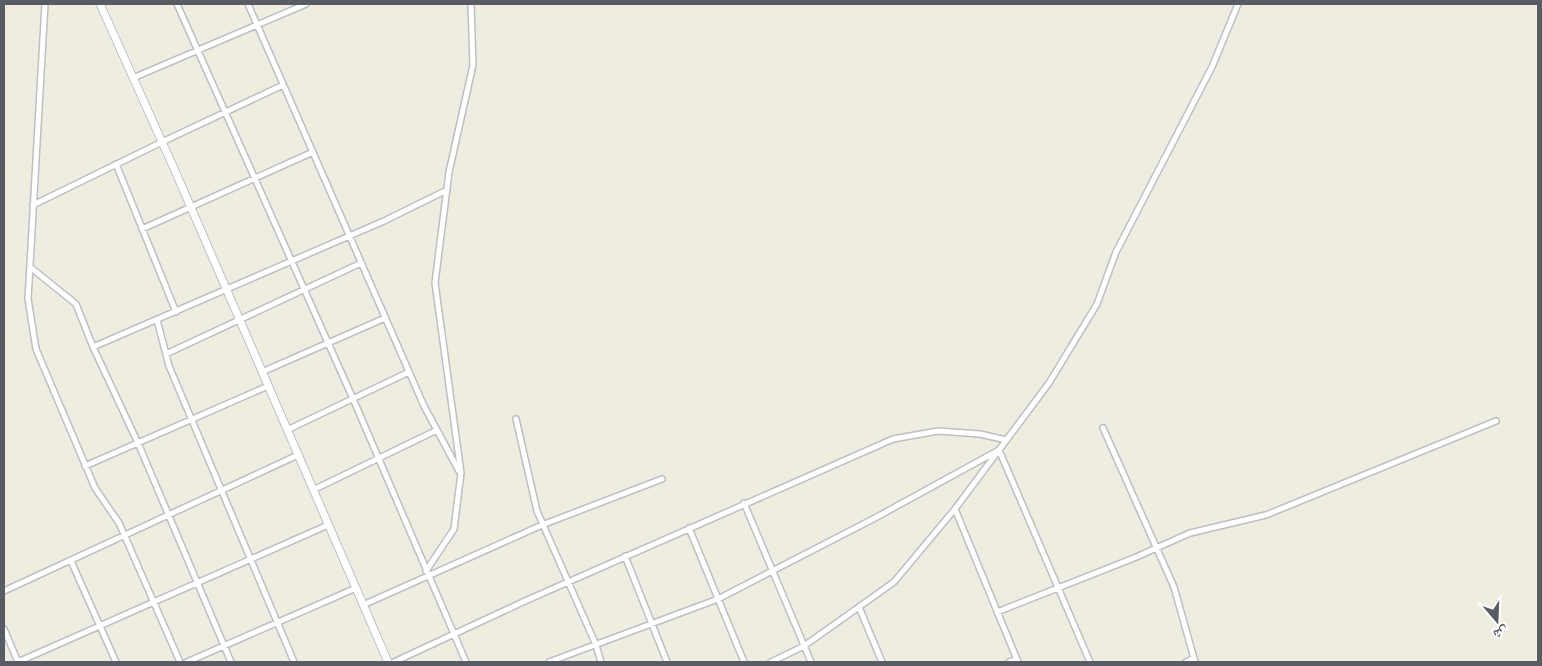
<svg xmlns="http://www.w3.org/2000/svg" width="1542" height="666" font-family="'Varela Round','Noto Naskh Arabic',sans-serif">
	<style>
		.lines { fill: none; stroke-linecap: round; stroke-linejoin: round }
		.street-casing { stroke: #bebfc6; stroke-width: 8 }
		.secondary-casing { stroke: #bdc0c8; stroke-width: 9 }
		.street { stroke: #fff; stroke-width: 5 }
		.secondary { stroke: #fff; stroke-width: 7 }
	</style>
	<rect width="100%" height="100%" fill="#eeede0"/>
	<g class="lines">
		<g class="street-casing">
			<path id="street" d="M 45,4 L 28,299 L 36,349 L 95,488 L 119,523 L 180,662
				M 177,4 L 354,401 L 466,662
				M 248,4 L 424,406 L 459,471
				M 133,78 L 306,4
				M 116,164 L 176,312
				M 33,205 L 162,142 L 283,85
				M 142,229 L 313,152
				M 30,267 L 76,304 L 93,347 L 138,443 L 231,662
				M 157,320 L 169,366 L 294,662
				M 93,347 L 384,221 L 447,190
				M 166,354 L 361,263
				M 262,372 L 385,318
				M 516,419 L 537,511 L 596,645 L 601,662
				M 1103,428 L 1174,587 L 1195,662
				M 287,430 L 409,372
				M 85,466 L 268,386
				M 313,490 L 437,430
				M 744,503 L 811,662
				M 955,509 L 1018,662
				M 689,528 L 744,662
				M 625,556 L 667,662
				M 71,561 L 116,662
				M 426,571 L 454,529 L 461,473 L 435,283 L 449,172 L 473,65 L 471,4
				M 4,591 L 298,455
				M 363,605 L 542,525 L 662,479
				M 859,607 L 882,662
				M 997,612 L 1134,558 L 1190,533 L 1266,515 L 1496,421
				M 4,629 L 18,662
				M 18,662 L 328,525
				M 187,662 L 356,588
				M 394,662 L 525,601 L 893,439 L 938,431 L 980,434 L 1006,440
				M 549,662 L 718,599 L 875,518 L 999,450 L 1090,662
				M 771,662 L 804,646 L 894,582 L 955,509 L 1049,383 L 1097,304 L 1116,252 L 1212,67 L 1238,4
				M 1009,662 L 1017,659
				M 1186,662 L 1194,658"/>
		</g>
		<g class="secondary-casing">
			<path id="secondary" d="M 100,4 L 176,173 L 388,662"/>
		</g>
		<use href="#street" class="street"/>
		<use href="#secondary" class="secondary"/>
	</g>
	<rect width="1542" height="666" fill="none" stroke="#595c63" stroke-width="10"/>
	<g transform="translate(1497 621) rotate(161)" stroke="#ffffff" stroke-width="4" paint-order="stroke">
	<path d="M0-4L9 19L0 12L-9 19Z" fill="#595c63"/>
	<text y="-8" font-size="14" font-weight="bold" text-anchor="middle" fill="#595c63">ش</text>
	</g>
</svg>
